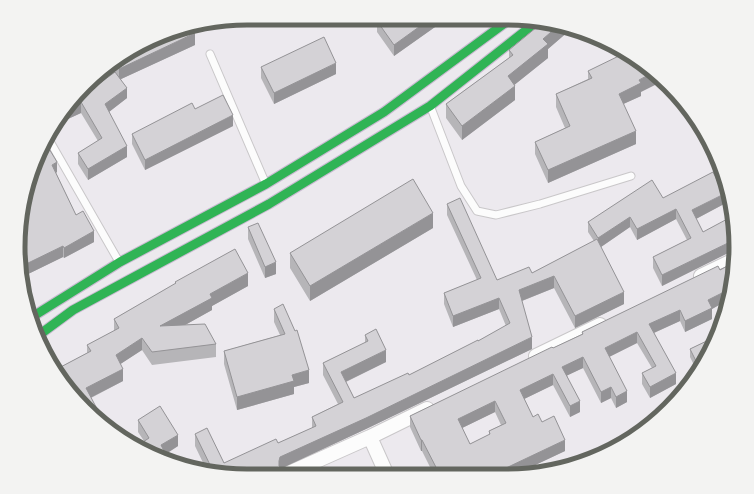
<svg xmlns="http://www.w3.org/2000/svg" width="754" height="494" font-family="Raleway,sans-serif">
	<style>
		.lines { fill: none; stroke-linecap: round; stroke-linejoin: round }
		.lane-casing { stroke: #c9c7c9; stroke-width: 9 }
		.street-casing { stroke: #c9c7c9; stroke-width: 16 }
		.fast-casing { stroke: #cabad2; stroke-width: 11 }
		.lane { stroke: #fcfcfc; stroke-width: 7 }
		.street { stroke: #fcfcfc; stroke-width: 14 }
		.fast { stroke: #30b455; stroke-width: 9 }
		.wall { fill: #b6b5b8; fill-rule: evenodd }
		.shaded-wall { fill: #949396 }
		.building { fill: #d4d2d6; stroke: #949396; fill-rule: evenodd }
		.rim { fill: none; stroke: #63665f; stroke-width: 5 }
	</style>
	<rect width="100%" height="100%" fill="#ece9ee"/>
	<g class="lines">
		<g class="lane-casing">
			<path id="lane" d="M 210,54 L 265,182
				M 431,108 L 461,186 L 477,211 L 496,215 L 540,204 L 631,176
				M 48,138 L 118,260"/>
		</g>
		<g class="street-casing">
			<path id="street" d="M 701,276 L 732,261
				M 536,356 L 600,325
				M 370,437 L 387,475
				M 287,474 L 370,437 L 427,409"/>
		</g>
		<g class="fast-casing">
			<path id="fast" d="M 32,317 L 120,262 L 266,184 L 384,112 L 509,20
				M 39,335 L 73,310 L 269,204 L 430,106 L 539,20"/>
		</g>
		<use href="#lane" class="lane"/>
		<use href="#street" class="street"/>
		<use href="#fast" class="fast"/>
	</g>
	<path class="wall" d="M 435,19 L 435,27 L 394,56 L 377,32 L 377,21 Z
		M 234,20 L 215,29 L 212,24 Z
		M 543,22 L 570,30 L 548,49 L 548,58 L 514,85 L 515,100 L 462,140 L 446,118 L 446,104 L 509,58 L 509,50 Z
		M 195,45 L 121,79 L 127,98 L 109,112 L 127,157 L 88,180 L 78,164 L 78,153 L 98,141 L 81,113 L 57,124 L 57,123 L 65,107 L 89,91 L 116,74 L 112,64 L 120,57 Z
		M 261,67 L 336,74 L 274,104 L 261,78 Z
		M 588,71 L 641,92 L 641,96 L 623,104 L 636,144 L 548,183 L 535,154 L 535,142 L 565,128 L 556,107 L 556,94 L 588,79 Z
		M 195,109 L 233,126 L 145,170 L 132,144 L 132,134 Z
		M 35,160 L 57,172 L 56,173 L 76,215 L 94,242 L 64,258 L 63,257 L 24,276 L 23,274 L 21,275 Z
		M 663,198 L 724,204 L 696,219 L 703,232 L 736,232 L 733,253 L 728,253 L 662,286 L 653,268 L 653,257 L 687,240 L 676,219 L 637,240 L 630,227 L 601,247 L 624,304 L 575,328 L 554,288 L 522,301 L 532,349 L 366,429 L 282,468 L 286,471 L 217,474 L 207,471 L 195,446 L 195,434 L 224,463 L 278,443 L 312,428 L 312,417 L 338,404 L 323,375 L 323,363 L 365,343 L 365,335 L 386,362 L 346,382 L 354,398 L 409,375 L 478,341 L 506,326 L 499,309 L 453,327 L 444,304 L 444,293 L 477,280 L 447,215 L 447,204 L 497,280 L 532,273 L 594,241 L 588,232 L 588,222 Z
		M 248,227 L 276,274 L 265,278 L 248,239 Z
		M 433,228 L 310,301 L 290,268 L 290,253 Z
		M 731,264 L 726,301 L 712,309 L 712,319 L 685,332 L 680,321 L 654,333 L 676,384 L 650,398 L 642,384 L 642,373 L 652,368 L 637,343 L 609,357 L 627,402 L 616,408 L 611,398 L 601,403 L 583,368 L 567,375 L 580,412 L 570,417 L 553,385 L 524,399 L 533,417 L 542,422 L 565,451 L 514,475 L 434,475 L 422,451 L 421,451 L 410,427 L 410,416 L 553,348 L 582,334 L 582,332 ZM 495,412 L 501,425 L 489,431 L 489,435 L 470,444 L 462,428 Z
		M 175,282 L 248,286 L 212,306 L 212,310 L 185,325 L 216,344 L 216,357 L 152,365 L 142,350 L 120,364 L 123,381 L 91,398 L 104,424 L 55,370 L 87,353 L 87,345 L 114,331 L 114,319 L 175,284 Z
		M 274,309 L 309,383 L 294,387 L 294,394 L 237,410 L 224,364 L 224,351 L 280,335 L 274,322 Z
		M 715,337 L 696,369 L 690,357 L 690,349 Z
		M 138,420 L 178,446 L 166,454 L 168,459 L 146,452 L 140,449 L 140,444 L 144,441 L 138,432 Z"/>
	<path class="shaded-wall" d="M 430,19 L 435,19 L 435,27 L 394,56 L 394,45 Z
		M 234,20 L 215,29 L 215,23 Z
		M 558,26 L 570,30 L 548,49 L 548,58 L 508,90 L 508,76 L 543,39 Z
		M 195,33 L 195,45 L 119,80 L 119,69 Z
		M 336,63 L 336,74 L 274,104 L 274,93 Z
		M 654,72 L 658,75 L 663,81 L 641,92 L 641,96 L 619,106 L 619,94 L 639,80 Z
		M 515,86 L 515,100 L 462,140 L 462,126 Z
		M 127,88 L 127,98 L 105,115 L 105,104 Z
		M 81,102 L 81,113 L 57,124 L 57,122 L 64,110 Z
		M 233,115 L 233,126 L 145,170 L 145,160 Z
		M 636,131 L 636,144 L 548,183 L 548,170 Z
		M 127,146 L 127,157 L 88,180 L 88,169 Z
		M 57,162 L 57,172 L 52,175 L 52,165 Z
		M 724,194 L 724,204 L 692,221 L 692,210 Z
		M 676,209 L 676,219 L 637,240 L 637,229 Z
		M 433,213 L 433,228 L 310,301 L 310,286 Z
		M 630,217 L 630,227 L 598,249 L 598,238 Z
		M 94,231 L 94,242 L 64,258 L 64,248 Z
		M 728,243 L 728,253 L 662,286 L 662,275 Z
		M 63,246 L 63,257 L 24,276 L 24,265 Z
		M 276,262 L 276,274 L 265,278 L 265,267 Z
		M 23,263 L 23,274 L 21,275 L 21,264 Z
		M 248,273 L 248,286 L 212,306 L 212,310 L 160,339 L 160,326 L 210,294 Z
		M 554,276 L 554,288 L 519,302 L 519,290 Z
		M 728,290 L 726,301 L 712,309 L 712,319 L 685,332 L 685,321 L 708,300 Z
		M 624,292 L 624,304 L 575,328 L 575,316 Z
		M 499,298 L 499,309 L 453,327 L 453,316 Z
		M 680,310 L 680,321 L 649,335 L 649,324 Z
		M 637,332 L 637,343 L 605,359 L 605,348 Z
		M 532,337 L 532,349 L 366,429 L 280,469 L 279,473 L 279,461 L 280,457 Z
		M 142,338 L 142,350 L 116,367 L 116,355 Z
		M 386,350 L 386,362 L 341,384 L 341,372 Z
		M 583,357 L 583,368 L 562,378 L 562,367 Z
		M 700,362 L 697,368 L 697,363 Z
		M 123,369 L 123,381 L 86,400 L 86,388 Z
		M 309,370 L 309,383 L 294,387 L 294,394 L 237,410 L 237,397 L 292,375 Z
		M 676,373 L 676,384 L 650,398 L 650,387 Z
		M 553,374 L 553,385 L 520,401 L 520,390 Z
		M 611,387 L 611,398 L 601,403 L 601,392 Z
		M 627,391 L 627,402 L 616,408 L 616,397 Z
		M 495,401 L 495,412 L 458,430 L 458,419 Z
		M 580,401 L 580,412 L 570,417 L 570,406 Z
		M 178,435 L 178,446 L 161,457 L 161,445 Z
		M 421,440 L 422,440 L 422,451 L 421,451 Z
		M 565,440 L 565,451 L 514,475 L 506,475 L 506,468 Z"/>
	<path class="building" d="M 379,19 L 430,19 L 394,45 L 377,21 Z
		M 543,22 L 558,26 L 543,39 L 548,44 L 508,76 L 515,86 L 462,126 L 446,104 L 513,55 L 509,50 Z
		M 192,27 L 195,33 L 119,69 L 116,61 L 120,57 L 174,30 Z
		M 324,37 L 336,63 L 274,93 L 261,67 Z
		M 625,53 L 654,72 L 639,80 L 641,83 L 619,94 L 636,131 L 548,170 L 535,142 L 570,126 L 556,94 L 592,78 L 588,71 Z
		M 115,72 L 127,88 L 105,104 L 127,146 L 88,169 L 78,153 L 102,138 L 81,102 L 64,110 L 65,107 L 87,87 L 89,91 Z
		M 223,95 L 233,115 L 145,160 L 132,134 L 192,103 L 195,109 Z
		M 45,142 L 57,162 L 52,165 L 76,215 L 83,211 L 94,231 L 64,248 L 63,246 L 24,265 L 23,263 L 21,264 L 19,232 L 35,160 Z
		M 713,172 L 724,194 L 692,210 L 703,232 L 731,217 L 736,232 L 734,243 L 728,243 L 662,275 L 653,257 L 691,238 L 676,209 L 637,229 L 630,217 L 598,238 L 588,222 L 652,180 L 663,198 Z
		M 413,179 L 433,213 L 310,286 L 290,253 Z
		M 460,198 L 497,280 L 529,267 L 532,273 L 597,239 L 624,292 L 575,316 L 554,276 L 519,290 L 532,337 L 366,418 L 280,457 L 279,461 L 279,466 L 286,471 L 295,468 L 298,474 L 217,474 L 214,473 L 195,434 L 207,428 L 224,463 L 276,439 L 278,443 L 316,426 L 312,417 L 343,402 L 323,363 L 368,341 L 365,335 L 376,329 L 386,350 L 341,372 L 354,398 L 408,373 L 409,375 L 478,340 L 478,341 L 510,323 L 499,298 L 453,316 L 444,293 L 481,278 L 447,204 Z
		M 258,223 L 276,262 L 265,267 L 248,227 Z
		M 235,249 L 248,273 L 210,294 L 212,298 L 160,326 L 205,324 L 216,344 L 152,352 L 142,338 L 116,355 L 123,369 L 86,388 L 104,422 L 102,423 L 96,419 L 55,370 L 91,351 L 87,345 L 119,328 L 114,319 L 176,283 L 175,282 Z
		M 731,264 L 728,290 L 708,300 L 712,308 L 685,321 L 680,310 L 649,324 L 676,373 L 650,387 L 642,373 L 656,366 L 637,332 L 605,348 L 627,391 L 616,397 L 611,387 L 601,392 L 583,357 L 562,367 L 580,401 L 570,406 L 553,374 L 520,390 L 533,417 L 538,414 L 542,422 L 554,416 L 565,440 L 506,468 L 509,475 L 440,475 L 422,440 L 421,440 L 410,416 L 552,347 L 553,348 L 583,334 L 582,332 L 718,266 L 720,270 ZM 495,401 L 506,423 L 489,431 L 490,434 L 470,444 L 458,419 Z
		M 283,304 L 295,331 L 297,330 L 309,370 L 292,375 L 294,381 L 237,397 L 224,351 L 285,334 L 274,309 Z
		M 715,337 L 700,362 L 697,363 L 690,349 Z
		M 160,406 L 178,435 L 161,445 L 168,459 L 151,454 L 150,452 L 149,453 L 146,452 L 140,444 L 149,438 L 138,420 Z"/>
	<path d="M0 0H754V494H0ZM247 25H507A222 222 0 0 1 729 247V247A222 222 0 0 1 507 469H247A222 222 0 0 1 25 247V247A222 222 0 0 1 247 25Z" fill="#f3f3f2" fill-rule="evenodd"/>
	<path class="rim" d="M247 25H507A222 222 0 0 1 729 247V247A222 222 0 0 1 507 469H247A222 222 0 0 1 25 247V247A222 222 0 0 1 247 25Z"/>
</svg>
